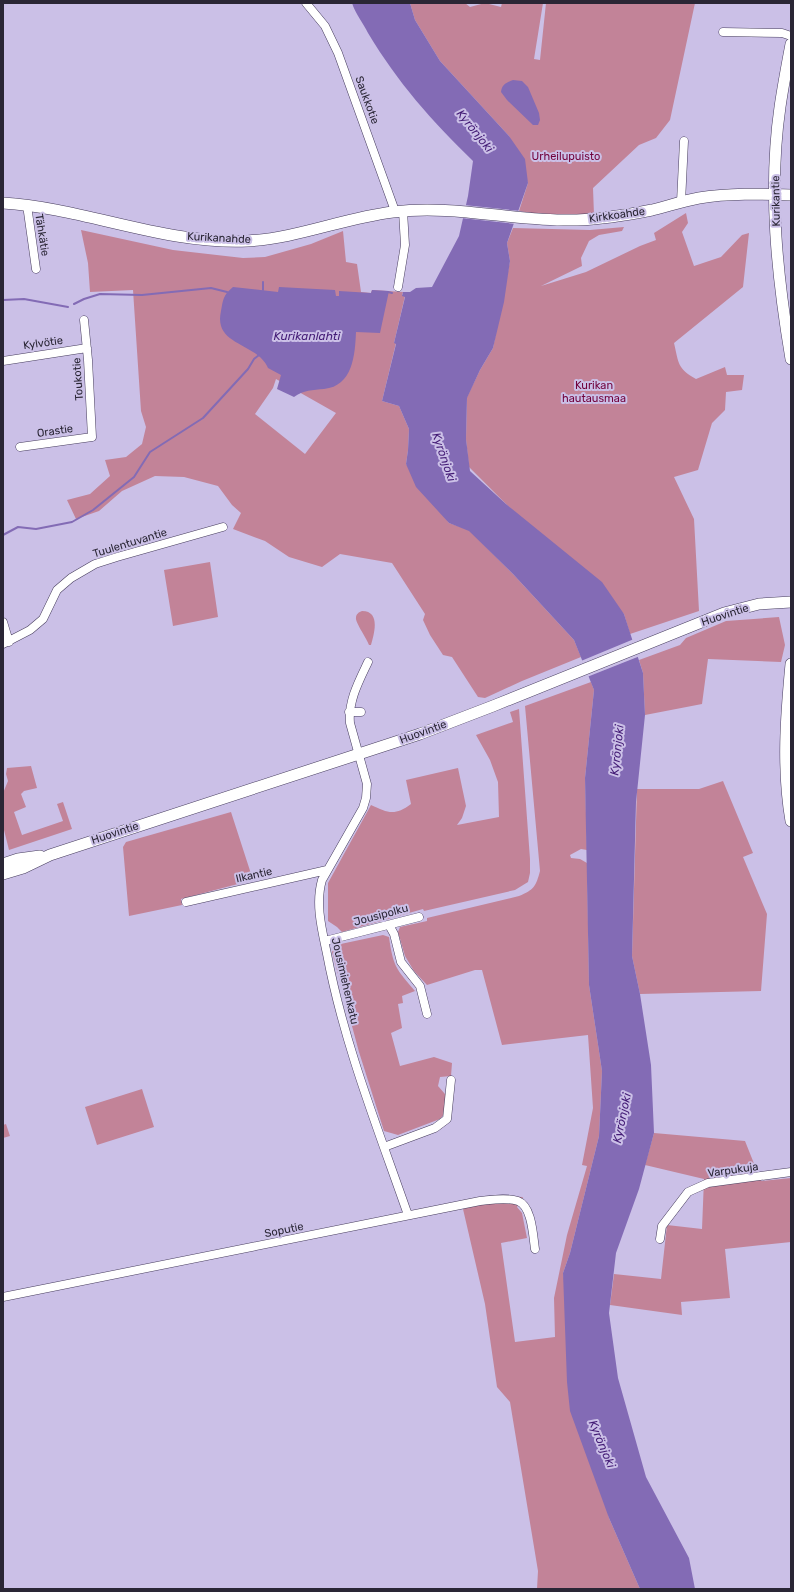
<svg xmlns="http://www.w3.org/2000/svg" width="794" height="1592" font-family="Rubik,sans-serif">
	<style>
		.green { fill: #c28398; fill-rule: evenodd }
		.water { fill: #836bb5 }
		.pier { fill: #cbc0e7 }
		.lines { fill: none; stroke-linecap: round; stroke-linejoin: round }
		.stream { stroke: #836bb5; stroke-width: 2 }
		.street-casing { stroke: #473d5e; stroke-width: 9 }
		.secondary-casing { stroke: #473d5e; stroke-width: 12 }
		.street { stroke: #fff; stroke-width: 8 }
		.secondary { stroke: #fff; stroke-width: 11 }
		.labels { text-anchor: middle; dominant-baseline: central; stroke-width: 4; stroke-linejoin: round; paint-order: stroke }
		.street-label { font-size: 11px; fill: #2a2635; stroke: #cbc0e7 }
		.park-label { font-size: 11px; fill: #71023c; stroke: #cbc0e7 }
		.water-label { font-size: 12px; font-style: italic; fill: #431b75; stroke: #cbc0e7 }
	</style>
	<rect width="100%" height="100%" fill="#cbc0e7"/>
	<path class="green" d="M 410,3 L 465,3 L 470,7 L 485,3 L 501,7 L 502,3 L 543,3 L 534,59 L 540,60 L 546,3 L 695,3 L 670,120 L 656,138 L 639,145 L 593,188 L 594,215 L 545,215 L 519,211 L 528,183 L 509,136 L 440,61 L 415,20 Z
		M 686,213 L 688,223 L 682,232 L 694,266 L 721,257 L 742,235 L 749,233 L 743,287 L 674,343 C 679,364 677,368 696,379 L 725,367 L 727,375 L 744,375 L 742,390 L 726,392 L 725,410 L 712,423 L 698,470 L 674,477 L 694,519 L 699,611 L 630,634 L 624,614 L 506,504 L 469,467 L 466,439 L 467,397 L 480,370 L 493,348 L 510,261 L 507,243 L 513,228 L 590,230 L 624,227 L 622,231 L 599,235 L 589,241 L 581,258 L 582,266 L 541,286 L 586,272 L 640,246 L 656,240 L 654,233 Z
		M 81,230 L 173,250 L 243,258 L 265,257 L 311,244 L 343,231 L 346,262 L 357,264 L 361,292 L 371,293 L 372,290 L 403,292 L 402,295 L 405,296 L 394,343 L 396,343 L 382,401 L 399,406 L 409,429 L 408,450 L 406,464 L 449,523 L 469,530 L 513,574 L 574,640 L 581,657 L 522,681 L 485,698 L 478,697 L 452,657 L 443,655 L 430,635 L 423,620 L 425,614 L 392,563 L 340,554 L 322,567 L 289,557 L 265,541 L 233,529 L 241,513 L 232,505 L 218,486 L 184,477 L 155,476 L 122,491 L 99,511 L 76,519 L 67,500 L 90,494 L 110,476 L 105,460 L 126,457 L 142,444 L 146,427 L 141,411 L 133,290 L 90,292 L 88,263 ZM 276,379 L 336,413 L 305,454 L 255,414 L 273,388 Z
		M 210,562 L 218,617 L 173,626 L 164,570 Z
		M 362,611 C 381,611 374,634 371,645 L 369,645 C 367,639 355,622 356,618 C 356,614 359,612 362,611 Z
		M 779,617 L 785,645 L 781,662 L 708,659 L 702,704 L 645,715 L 643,673 L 639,660 L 680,645 L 686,638 L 726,621 Z
		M 591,682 L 594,690 L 585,778 L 587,850 L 581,849 L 570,855 L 571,858 L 580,859 L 587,863 L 589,985 L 602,1071 L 599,1136 L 570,1253 L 563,1273 L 609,1518 L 640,1589 L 537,1589 L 538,1571 L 510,1402 L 497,1387 L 485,1304 L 463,1209 L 465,1201 L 497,1196 L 523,1197 L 517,1207 L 522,1213 L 527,1238 L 501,1243 L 515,1342 L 555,1337 L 554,1298 L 567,1235 L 587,1166 L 582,1165 L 593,1108 L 588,1035 L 502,1045 L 482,970 L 475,970 L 427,985 L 414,971 L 405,956 L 398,932 L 400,927 L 427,921 L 427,918 L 519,896 C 534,890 536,886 540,871 L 525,706 Z
		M 519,709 L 530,859 L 530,873 L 528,882 L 515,890 L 424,911 L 423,909 L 342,932 L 337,927 L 328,921 L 328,883 L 371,805 C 388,813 395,816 411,804 L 406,780 L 458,768 L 466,806 L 462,818 L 457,825 L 499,817 L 498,782 L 490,760 L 476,735 L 513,722 L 510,712 Z
		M 31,766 L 37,788 L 24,791 L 21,794 L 26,807 L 14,812 L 22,835 L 63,821 L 57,804 L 63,802 L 72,829 L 9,850 L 3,826 L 3,793 L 8,781 L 6,774 L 7,768 Z
		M 723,781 L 753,853 L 743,857 L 767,914 L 761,991 L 640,994 L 632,956 L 637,789 L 699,789 Z
		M 231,812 L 253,880 L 181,899 L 182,905 L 129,916 L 123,847 L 126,842 Z
		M 383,935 L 389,937 C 393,966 396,969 415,991 L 402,996 L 403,1003 L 398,1004 L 402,1028 L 391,1033 L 400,1066 L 434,1057 L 452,1063 L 451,1076 L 440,1077 L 438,1086 L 445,1094 L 445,1113 L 440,1119 L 398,1135 L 384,1131 L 359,1052 L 332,952 L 336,945 Z
		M 142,1089 L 154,1127 L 97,1145 L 85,1107 Z
		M 6,1124 L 10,1136 L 3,1138 L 3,1125 Z
		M 654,1133 L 745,1141 L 761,1181 L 791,1178 L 791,1242 L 725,1249 L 730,1298 L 681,1302 L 682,1315 L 610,1305 L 614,1274 L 661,1279 L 667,1225 L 702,1229 L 704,1179 L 645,1165 Z"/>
	<path class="water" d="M 352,3 L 410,3 L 415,20 L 440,61 L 509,136 L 525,159 L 528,183 L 507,243 L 510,261 L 504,302 L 493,348 L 480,370 L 467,398 L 466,439 L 470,471 L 506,504 L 602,582 L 624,614 L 643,673 L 645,715 L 636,802 L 632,956 L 640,994 L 651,1065 L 654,1133 L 639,1189 L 616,1253 L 609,1313 L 618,1378 L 646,1477 L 689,1558 L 695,1589 L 640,1589 L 609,1518 L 570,1411 L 567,1382 L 563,1273 L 570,1253 L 599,1136 L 602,1071 L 589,985 L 585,778 L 594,690 L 574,640 L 513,574 L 469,531 L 449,523 L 416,487 L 406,464 L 408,450 L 409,429 L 399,406 L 382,401 L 396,344 L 394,343 L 405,297 L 402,296 L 403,292 L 410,292 L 416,288 L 432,287 L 459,236 L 468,196 L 473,161 C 431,120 398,83 368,33 C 363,23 355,13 352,3 Z
		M 513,80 L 522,81 L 528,87 L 539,113 L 540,120 L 538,125 L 533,125 L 507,100 L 501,92 C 502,84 506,83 513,80 Z
		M 233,287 L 278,292 L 279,287 L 335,290 L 336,296 L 339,296 L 339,291 L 371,293 L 372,290 L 389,291 L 380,333 L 356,332 C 355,355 353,386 324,389 C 313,390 303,390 294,397 L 277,389 L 281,375 L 268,368 C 257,342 213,346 221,311 C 223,300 223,295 233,287 Z"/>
	<path class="pier" d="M 464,205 L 521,211 L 516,224 L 461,218 Z
		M 634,639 L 640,656 L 587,677 L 581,661 Z"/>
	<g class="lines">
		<path class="stream" d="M 263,290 L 263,282
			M 388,292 L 392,293
			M 3,300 L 24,299 L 68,307
			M 74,304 L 84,299 L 100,294 L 142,295 L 211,288 L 227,292
			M 3,535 L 18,527 L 36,529 L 72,522 L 93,510 L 134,477 L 150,452 L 203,418 L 248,369 L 254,359 L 259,355"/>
		<g class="street-casing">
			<path id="street" d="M 306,3 L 325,26 L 338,53 L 395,211
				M 723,32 L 782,33 L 791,36
				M 681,202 L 684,141
				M 27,205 L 36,269
				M 398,287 L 405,245 L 403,211
				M 3,361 L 87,348
				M 20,447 L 92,437 L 88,360 L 84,320
				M 3,622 L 9,642
				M 3,644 L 30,630 L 43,619 L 57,590 L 71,578 L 95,564 L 117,557 L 223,527
				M 368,662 C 359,681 348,701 350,723 L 367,784 L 366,798 L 363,808 L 322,880 C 315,904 322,930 327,954 C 344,1044 378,1129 408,1215
				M 349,712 L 361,712
				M 186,902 L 327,870
				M 389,925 L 394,934 L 401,962 L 420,986 L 427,1014
				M 325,941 L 419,917
				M 384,1147 L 435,1128 L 447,1119 L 451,1080
				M 660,1239 L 662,1226 L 688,1192 L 708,1183 L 791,1172
				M 3,1297 L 480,1201 C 491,1200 506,1197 518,1201 C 532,1206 533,1236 535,1249"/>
		</g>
		<g class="secondary-casing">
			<path id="secondary" d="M 791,44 C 787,65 783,86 780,107 C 768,190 777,276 791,359
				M 3,203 C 85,208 165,245 248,241 C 298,238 344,218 393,212 C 455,204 515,222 577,220 C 603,219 627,215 652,210 C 668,206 683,201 699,198 C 729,193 760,194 791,195
				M 791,664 C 786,716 782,769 791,821
				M 3,864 L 18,859 L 40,856
				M 3,874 L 23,868 L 50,855 L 420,734 L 493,706 L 724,613 L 759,604 L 791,602"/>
		</g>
		<use href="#street" class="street"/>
		<use href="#secondary" class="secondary"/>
	</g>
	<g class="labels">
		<g class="street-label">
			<text transform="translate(367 100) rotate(70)">Saukkotie</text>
			<text transform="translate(776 201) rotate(-91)">Kurikantie</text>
			<text transform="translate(617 215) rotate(-8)">Kirkkoahde</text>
			<text transform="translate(42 235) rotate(81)">Tähkätie</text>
			<text transform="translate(219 238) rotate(3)">Kurikanahde</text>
			<text transform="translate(43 343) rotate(-8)">Kylvötie</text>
			<text transform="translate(78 379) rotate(-94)">Toukotie</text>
			<text transform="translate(55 431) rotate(-8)">Orastie</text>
			<text transform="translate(130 543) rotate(-17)">Tuulentuvantie</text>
			<text transform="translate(725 615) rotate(-18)">Huovintie</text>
			<text transform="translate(423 732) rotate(-20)">Huovintie</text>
			<text transform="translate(115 833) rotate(-18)">Huovintie</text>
			<text transform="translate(254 875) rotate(-13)">Ilkantie</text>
			<text transform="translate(381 915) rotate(-15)">Jousipolku</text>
			<text transform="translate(345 981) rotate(77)">Jousimiehenkatu</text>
			<text transform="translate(733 1170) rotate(-8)">Varpukuja</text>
			<text transform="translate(284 1230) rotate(-11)">Soputie</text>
		</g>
		<g class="park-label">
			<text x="566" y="156">Urheilupuisto</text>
			<text x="594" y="385">Kurikan<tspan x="594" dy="13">hautausmaa</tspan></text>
		</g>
		<g class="water-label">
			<text transform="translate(475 131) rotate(51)">Kyrönjoki</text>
			<text x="307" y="336">Kurikanlahti</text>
			<text transform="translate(444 457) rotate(71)">Kyrönjoki</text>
			<text transform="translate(617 750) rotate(-84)">Kyrönjoki</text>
			<text transform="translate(622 1118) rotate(-78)">Kyrönjoki</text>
			<text transform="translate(602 1444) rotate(67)">Kyrönjoki</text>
		</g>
	</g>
	<rect width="794" height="1592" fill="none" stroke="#2a2635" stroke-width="8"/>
</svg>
